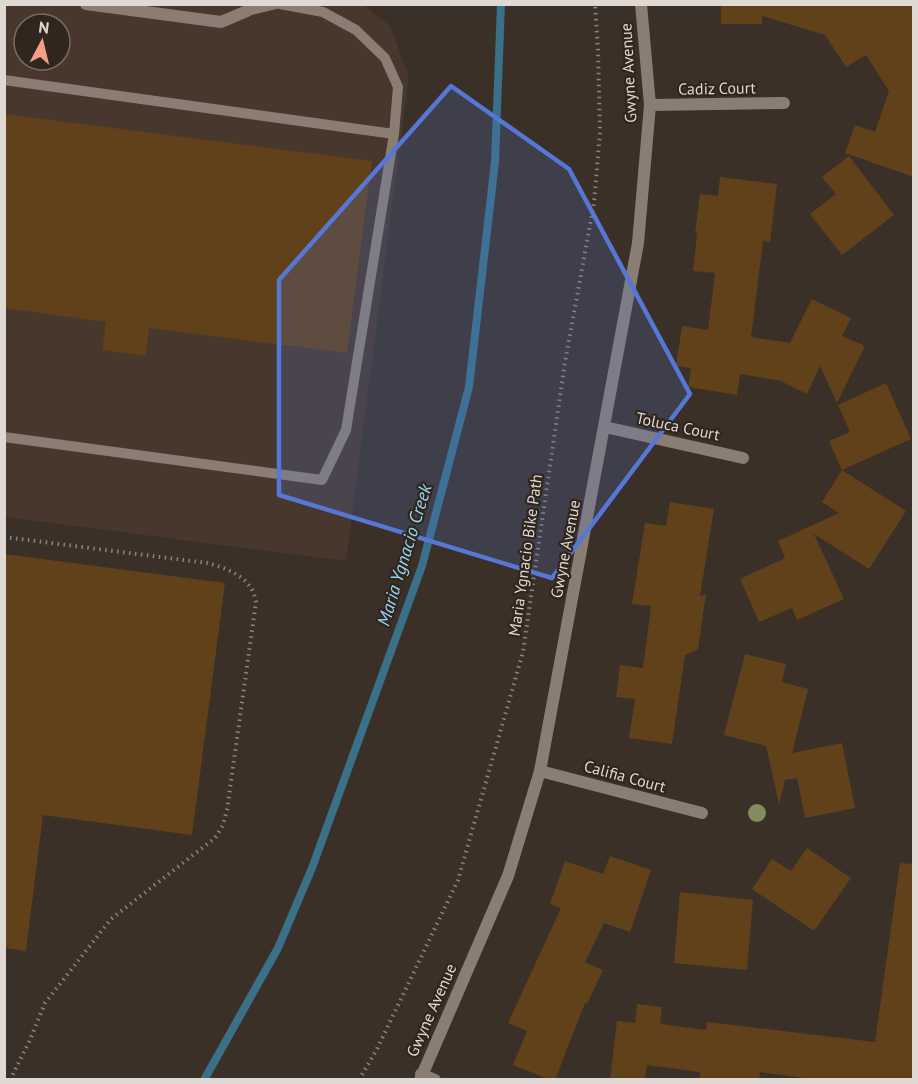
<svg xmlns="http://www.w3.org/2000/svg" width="918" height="1084" font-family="'PT Sans',sans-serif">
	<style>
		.built { fill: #47372c; fill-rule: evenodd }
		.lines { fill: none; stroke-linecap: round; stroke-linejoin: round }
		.stream { stroke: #3a7088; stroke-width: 8 }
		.building { fill: #604119 }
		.path { stroke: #8d847e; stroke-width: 4; stroke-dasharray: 1.5 4.5; stroke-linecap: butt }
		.service { stroke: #897d74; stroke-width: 10 }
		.minor { stroke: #897d74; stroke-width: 12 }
		.tree { fill: #848b5f }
		.marked { fill: #5777d6; fill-opacity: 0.2; stroke: #5777d6; stroke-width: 4.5; stroke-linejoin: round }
		.labels { text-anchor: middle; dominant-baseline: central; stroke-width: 4.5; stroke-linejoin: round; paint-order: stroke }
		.street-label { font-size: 16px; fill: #dfd8d3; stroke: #30261e }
		.water-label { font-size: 18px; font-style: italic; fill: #94d6f5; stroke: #30261e }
	</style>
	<rect width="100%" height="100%" fill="#3a3028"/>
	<path class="built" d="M 5,5 L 364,5 L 390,26 L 409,77 L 346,561 L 5,517 ZM 24,24 L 60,24 L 60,60 L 24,60 Z"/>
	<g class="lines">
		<path class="stream" d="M 204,1080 L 278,948 L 312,868 L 422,566 L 469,387 L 495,162 L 501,4"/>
	</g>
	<path class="building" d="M 721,4 L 914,4 L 914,177 L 845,153 L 855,125 L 875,132 L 889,91 L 866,55 L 846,67 L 825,35 L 762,16 L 762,24 L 721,24 Z
		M 4,114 L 372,161 L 347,353 L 149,328 L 146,356 L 102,350 L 106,322 L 4,308 Z
		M 849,156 L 894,215 L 842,255 L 810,214 L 836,194 L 822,177 Z
		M 720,177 L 777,184 L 770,242 L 763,241 L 751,337 L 790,343 L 812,299 L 851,318 L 842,336 L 865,346 L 837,403 L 820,366 L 807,394 L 781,381 L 740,374 L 737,395 L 688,387 L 691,368 L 676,366 L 682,326 L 708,330 L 715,273 L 693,271 L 697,233 L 695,233 L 700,194 L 718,196 Z
		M 886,383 L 911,439 L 842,470 L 829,441 L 850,432 L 838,405 Z
		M 842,470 L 906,511 L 869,569 L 814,534 L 844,599 L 797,620 L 792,608 L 759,622 L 740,579 L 785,558 L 778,541 L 839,513 L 822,502 Z
		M 670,502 L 714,509 L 700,596 L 706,594 L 698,649 L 685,655 L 672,744 L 629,738 L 635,699 L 616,697 L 620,665 L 643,668 L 651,606 L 632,604 L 645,523 L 666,526 Z
		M 4,554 L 225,583 L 192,835 L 43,815 L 26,951 L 4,948 Z
		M 745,654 L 786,664 L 782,682 L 808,689 L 792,753 L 842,743 L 855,808 L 805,818 L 797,778 L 785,780 L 779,804 L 766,746 L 724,735 Z
		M 807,848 L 851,878 L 814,931 L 752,889 L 772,859 L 791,871 Z
		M 610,856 L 651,870 L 630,932 L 604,923 L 585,962 L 603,970 L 587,1004 L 585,1003 L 555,1080 L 551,1080 L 513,1065 L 527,1031 L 508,1023 L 561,908 L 550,904 L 565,861 L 603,874 Z
		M 900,863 L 914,864 L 914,1080 L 819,1080 L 760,1072 L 759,1080 L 700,1080 L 700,1072 L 647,1065 L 645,1080 L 610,1080 L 617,1021 L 635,1023 L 637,1004 L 662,1007 L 660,1024 L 706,1030 L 707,1022 L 875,1042 Z
		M 680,892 L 753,900 L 747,970 L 674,963 Z"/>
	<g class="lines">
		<path class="path" d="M 4,537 L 207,563 C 229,569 252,577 256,602 L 227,810 L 223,825 L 215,838 L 111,919 L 45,1003 L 29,1042 L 10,1080
			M 359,1080 L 377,1049 L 458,880 L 523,652 L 565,362 L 594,203 L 600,132 L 598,50 L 595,4"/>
		<path class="service" d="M 247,11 L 276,4
			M 4,80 L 394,134
			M 4,437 L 322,480 L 346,430 L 394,134 L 398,87 L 385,58 L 356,30 L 323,12 L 280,4"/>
		<path class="minor" d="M 86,4 L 221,22 L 247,11
			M 650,105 L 784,103
			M 605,427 L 743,458
			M 540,771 L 702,813
			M 421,1074 L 435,1080
			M 420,1080 L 508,876 L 540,771 L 638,243 L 650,105 L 641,4"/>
	</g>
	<circle class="tree" cx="757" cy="813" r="9"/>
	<path class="marked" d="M 451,86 L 569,169 L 690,394 L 552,578 L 279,495 L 279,280 Z"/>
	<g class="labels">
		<g class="street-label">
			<text transform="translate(628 73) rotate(-93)">Gwyne Avenue</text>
			<text transform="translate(717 88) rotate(-1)">Cadiz Court</text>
			<text transform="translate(678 426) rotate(12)">Toluca Court</text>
			<text transform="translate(565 549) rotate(-79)">Gwyne Avenue</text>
			<text transform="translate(525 555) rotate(-82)">Maria Ygnacio Bike Path</text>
			<text transform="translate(625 776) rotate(15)">Califia Court</text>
			<text transform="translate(431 1010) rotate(-66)">Gwyne Avenue</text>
		</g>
		<g class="water-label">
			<text transform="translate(404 555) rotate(-73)">Maria Ygnacio Creek</text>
		</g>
	</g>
	<rect width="918" height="1084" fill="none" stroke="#dfd8d3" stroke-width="12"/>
	<g transform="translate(42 42) rotate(7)"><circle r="28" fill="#30261e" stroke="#766d66" stroke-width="1.5"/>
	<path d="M0-4.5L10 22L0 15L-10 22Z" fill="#f39f85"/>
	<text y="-9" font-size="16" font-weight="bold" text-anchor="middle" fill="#dfd8d3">N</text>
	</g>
</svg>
